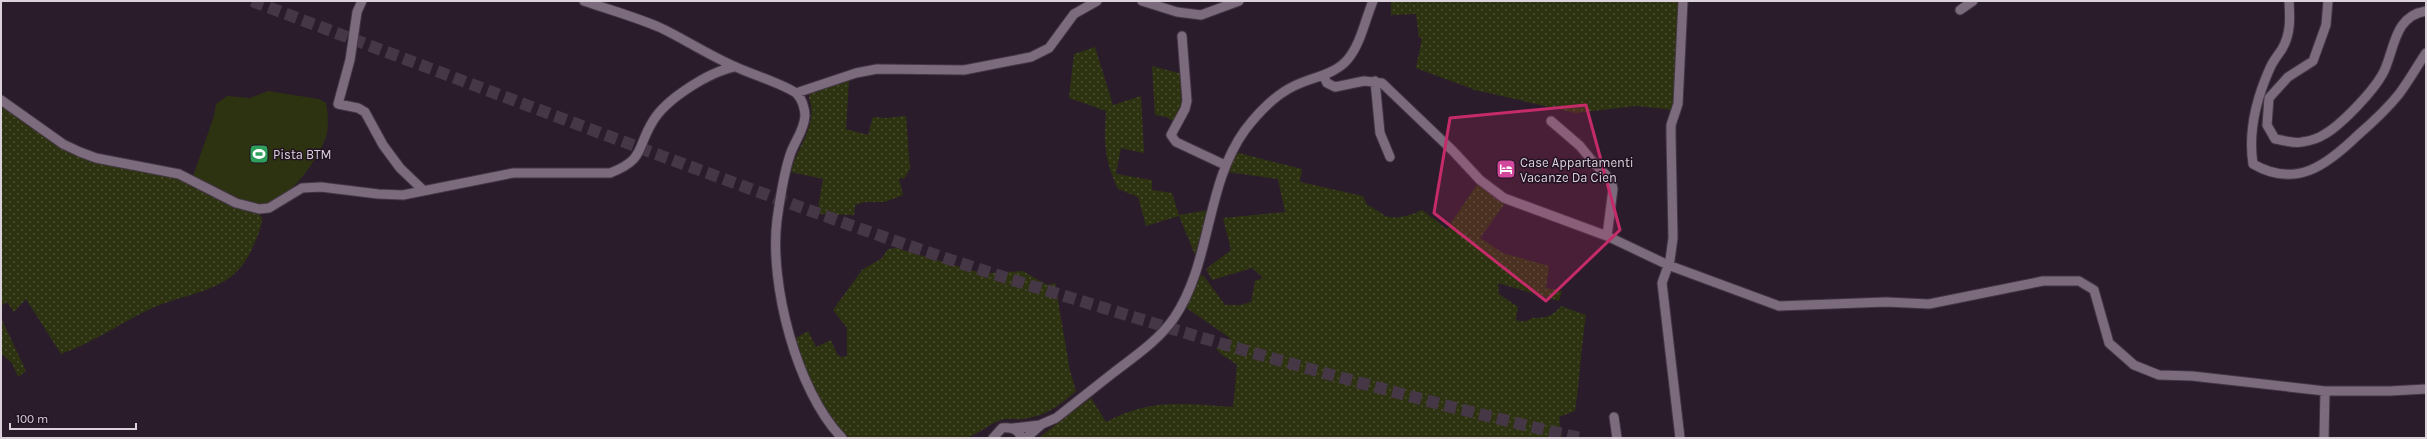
<svg xmlns="http://www.w3.org/2000/svg" width="2427" height="439" font-family="Karla,sans-serif">
	<style>
		.grass { fill: url(#grass-dots) }
		.pitch { fill: #2d3311 }
		.lines { fill: none; stroke-linecap: round; stroke-linejoin: round }
		.highway-tunnel { stroke: #463746; stroke-width: 12; stroke-dasharray: 12 6; stroke-linecap: butt }
		.minor-casing { stroke: #433744; stroke-width: 11 }
		.minor { stroke: #7c6b7d; stroke-width: 9 }
		.marked { fill: #c52b68; fill-opacity: 0.2; stroke: #c52b68; stroke-width: 3; stroke-linejoin: round }
		.labels { text-anchor: middle; dominant-baseline: central; stroke-width: 3; stroke-linejoin: round; paint-order: stroke }
		.poi-label { font-size: 13px; fill: #dcd2dc; stroke: #211322; text-anchor: start }
	</style>
	<defs>
		<pattern id="grass-dots" width="8" height="8" patternUnits="userSpaceOnUse"><rect width="8" height="8" fill="#2d3311"/><path d="M2 2h.1M6 6h.1" fill="none" stroke="#4b5033" stroke-width="1.8" stroke-linecap="round"/></pattern>
	</defs>
	<rect width="100%" height="100%" fill="#2b1c2c"/>
	<path class="grass" d="M 1391,1 L 1681,1 L 1674,110 L 1636,106 L 1576,113 L 1475,90 L 1416,68 L 1422,38 L 1419,38 L 1416,14 L 1391,15 Z
		M 1095,47 L 1113,105 L 1141,96 L 1144,153 L 1121,148 L 1116,174 L 1152,180 L 1152,190 L 1172,193 L 1179,215 L 1209,210 L 1195,255 L 1179,216 L 1146,226 L 1138,197 L 1118,189 C 1104,157 1104,146 1106,111 L 1069,98 L 1074,54 Z
		M 1152,66 L 1182,74 L 1184,103 L 1175,122 L 1166,117 L 1155,115 Z
		M 849,81 L 846,129 L 868,135 L 873,117 L 886,118 L 906,116 L 910,169 L 904,179 L 899,178 L 903,195 L 885,202 L 864,202 L 855,205 L 854,215 L 817,214 L 823,179 L 791,172 C 797,147 819,123 809,98 L 810,93 Z
		M 1,106 L 49,140 L 74,153 L 176,177 L 237,207 L 259,214 L 262,218 C 262,227 258,235 254,244 C 235,295 189,290 148,310 C 119,324 92,343 61,354 L 26,299 L 14,312 L 7,302 L 1,306 Z
		M 1235,152 L 1302,169 L 1300,182 L 1363,196 L 1367,205 C 1374,208 1378,211 1384,215 C 1394,221 1412,215 1422,210 L 1447,229 L 1478,183 L 1506,202 L 1480,238 L 1503,253 L 1549,266 L 1546,288 L 1562,291 L 1559,301 L 1498,283 L 1499,294 L 1518,307 L 1516,320 C 1521,322 1527,322 1532,318 C 1545,318 1552,317 1561,306 L 1586,315 C 1581,347 1580,379 1575,411 L 1559,417 L 1562,438 L 1038,438 L 1091,398 L 1106,422 C 1152,398 1183,404 1233,407 L 1237,365 C 1231,359 1220,356 1216,348 L 1230,338 L 1185,307 L 1193,288 L 1196,287 L 1200,276 L 1203,275 L 1225,305 L 1241,305 L 1251,302 L 1255,281 L 1263,278 L 1252,268 L 1212,280 L 1206,269 L 1231,250 L 1223,218 L 1285,212 L 1278,179 L 1228,172 Z
		M 896,248 L 974,271 L 990,273 L 1023,271 L 1047,285 L 1055,283 L 1070,371 L 1076,391 C 1059,406 1046,416 1023,419 C 1016,420 1008,417 1001,420 C 989,424 980,433 966,438 L 850,438 C 823,422 804,367 796,338 L 808,331 L 816,347 L 831,340 L 837,354 L 841,357 L 847,356 L 847,328 L 833,310 L 862,270 L 882,258 L 888,249 Z
		M 1,318 L 26,371 L 18,377 L 12,363 L 1,353 Z"/>
	<path class="pitch" d="M 268,91 L 319,99 L 326,103 C 328,114 329,127 326,137 C 317,161 286,207 257,205 C 239,205 209,185 193,176 L 214,116 L 216,104 L 227,96 L 250,98 Z"/>
	<g class="lines">
		<path class="highway-tunnel" d="M 252,1 C 462,80 672,162 884,237 C 977,270 1071,298 1166,327 C 1302,368 1440,406 1580,438"/>
		<g class="minor-casing">
			<path id="minor" d="M 362,1 L 357,12 L 350,60 L 338,104 L 358,108 L 365,112 L 383,145 L 400,168 L 423,190
				M 584,1 C 610,10 636,17 661,28 C 686,40 710,56 736,67 C 748,73 789,86 797,94 C 802,99 805,109 805,116 C 804,131 794,142 790,155 C 783,176 780,199 777,220 C 769,284 797,392 842,438
				M 1142,1 L 1177,12 L 1201,15 L 1239,1
				M 2289,1 C 2290,18 2291,34 2282,49 C 2278,55 2273,61 2270,68 C 2257,97 2248,132 2253,164 C 2296,189 2327,165 2358,135 C 2373,122 2387,109 2399,94 C 2409,81 2417,66 2426,53
				M 2328,1 L 2326,25 L 2313,61 L 2288,77 L 2269,98 L 2267,125 L 2275,139 C 2283,140 2294,144 2302,142 C 2309,141 2319,138 2325,134 C 2342,124 2377,88 2385,69 C 2395,46 2395,16 2426,11
				M 1960,10 L 1973,1
				M 1182,36 L 1187,101 L 1185,109 L 1171,135 L 1176,142 L 1225,165
				M 1323,75 L 1327,83 L 1335,87 L 1364,81 L 1382,83 L 1453,151 L 1480,180 L 1504,198 L 1607,236 L 1668,265 L 1779,306 L 1886,302 L 1929,304 L 2043,281 L 2079,281 L 2094,290 L 2109,343 L 2134,365 L 2159,375 L 2192,376 L 2325,391 L 2390,391 L 2426,389
				M 1375,81 L 1380,133 L 1390,157
				M 796,93 L 856,73 L 877,69 L 964,70 L 1031,57 L 1049,48 L 1074,14 L 1097,1
				M 1,100 L 63,144 L 80,152 L 96,158 L 179,174 L 236,203 L 259,209 L 269,208 L 302,188 L 321,187 L 378,194 L 403,195 L 513,173 L 610,173 C 646,159 636,148 653,121 C 666,99 709,72 734,67
				M 1551,121 L 1580,146 L 1593,162 L 1611,180 L 1613,189 L 1607,236
				M 1614,417 L 1617,438
				M 1013,428 L 1040,425
				M 993,438 L 1002,428 C 1011,427 1018,429 1022,438
				M 1026,438 L 1042,424 L 1056,418 C 1075,403 1094,388 1113,373 C 1135,356 1158,341 1174,318 C 1212,262 1205,185 1245,130 C 1258,113 1275,95 1294,86 C 1312,77 1335,75 1348,59 C 1361,43 1365,20 1373,1
				M 1680,438 L 1662,283 L 1670,260 L 1673,238 L 1671,136 L 1671,125 L 1678,104 L 1683,1
				M 2324,438 L 2325,391"/>
		</g>
		<use href="#minor" class="minor"/>
	</g>
	<path class="marked" d="M 1586,105 L 1620,230 L 1546,301 L 1434,213 L 1450,118 Z"/>
	<defs>
		<g id="stadium-square" transform="scale(1)"><rect x="-9" y="-9" width="18" height="18" rx="4" fill="#2e9e5b" stroke="#211322"/><path d="M0-5a6.5 5 0 1 0 0 10a6.5 5 0 1 0 0-10ZM-3.5-1.8h7v3.6h-7Z" fill="#fff"/></g>
		<g id="hotel-square" transform="scale(1)"><rect x="-9" y="-9" width="18" height="18" rx="4" fill="#d1479c" stroke="#211322"/><path d="M-6-4.5h1.5V1H6V5H4.5V3h-9V5H-6ZM-4 0a1.8 1.8 0 1 1 3.6 0ZM.5 0V-2.5h3Q6-2.5 6 0Z" fill="#fff"/></g>
	</defs>
	<g fill-rule="evenodd">
		<use href="#stadium-square" x="259" y="154"/>
		<use href="#hotel-square" x="1506" y="169"/>
	</g>
	<g class="labels">
		<g class="poi-label">
			<text x="273" y="154">Pista BTM</text>
			<text x="1520" y="162">Case Appartamenti<tspan x="1520" dy="15">Vacanze Da Cien</tspan></text>
		</g>
	</g>
	<rect width="2427" height="439" fill="none" stroke="#dcd2dc" stroke-width="4"/>
	<path d="M10 423v6h126v-6" fill="none" stroke="#dcd2dc" stroke-width="2"/>
	<text x="16" y="423" font-size="12" fill="#dcd2dc" stroke="#211322" stroke-width="3" paint-order="stroke">100 m</text>
</svg>
